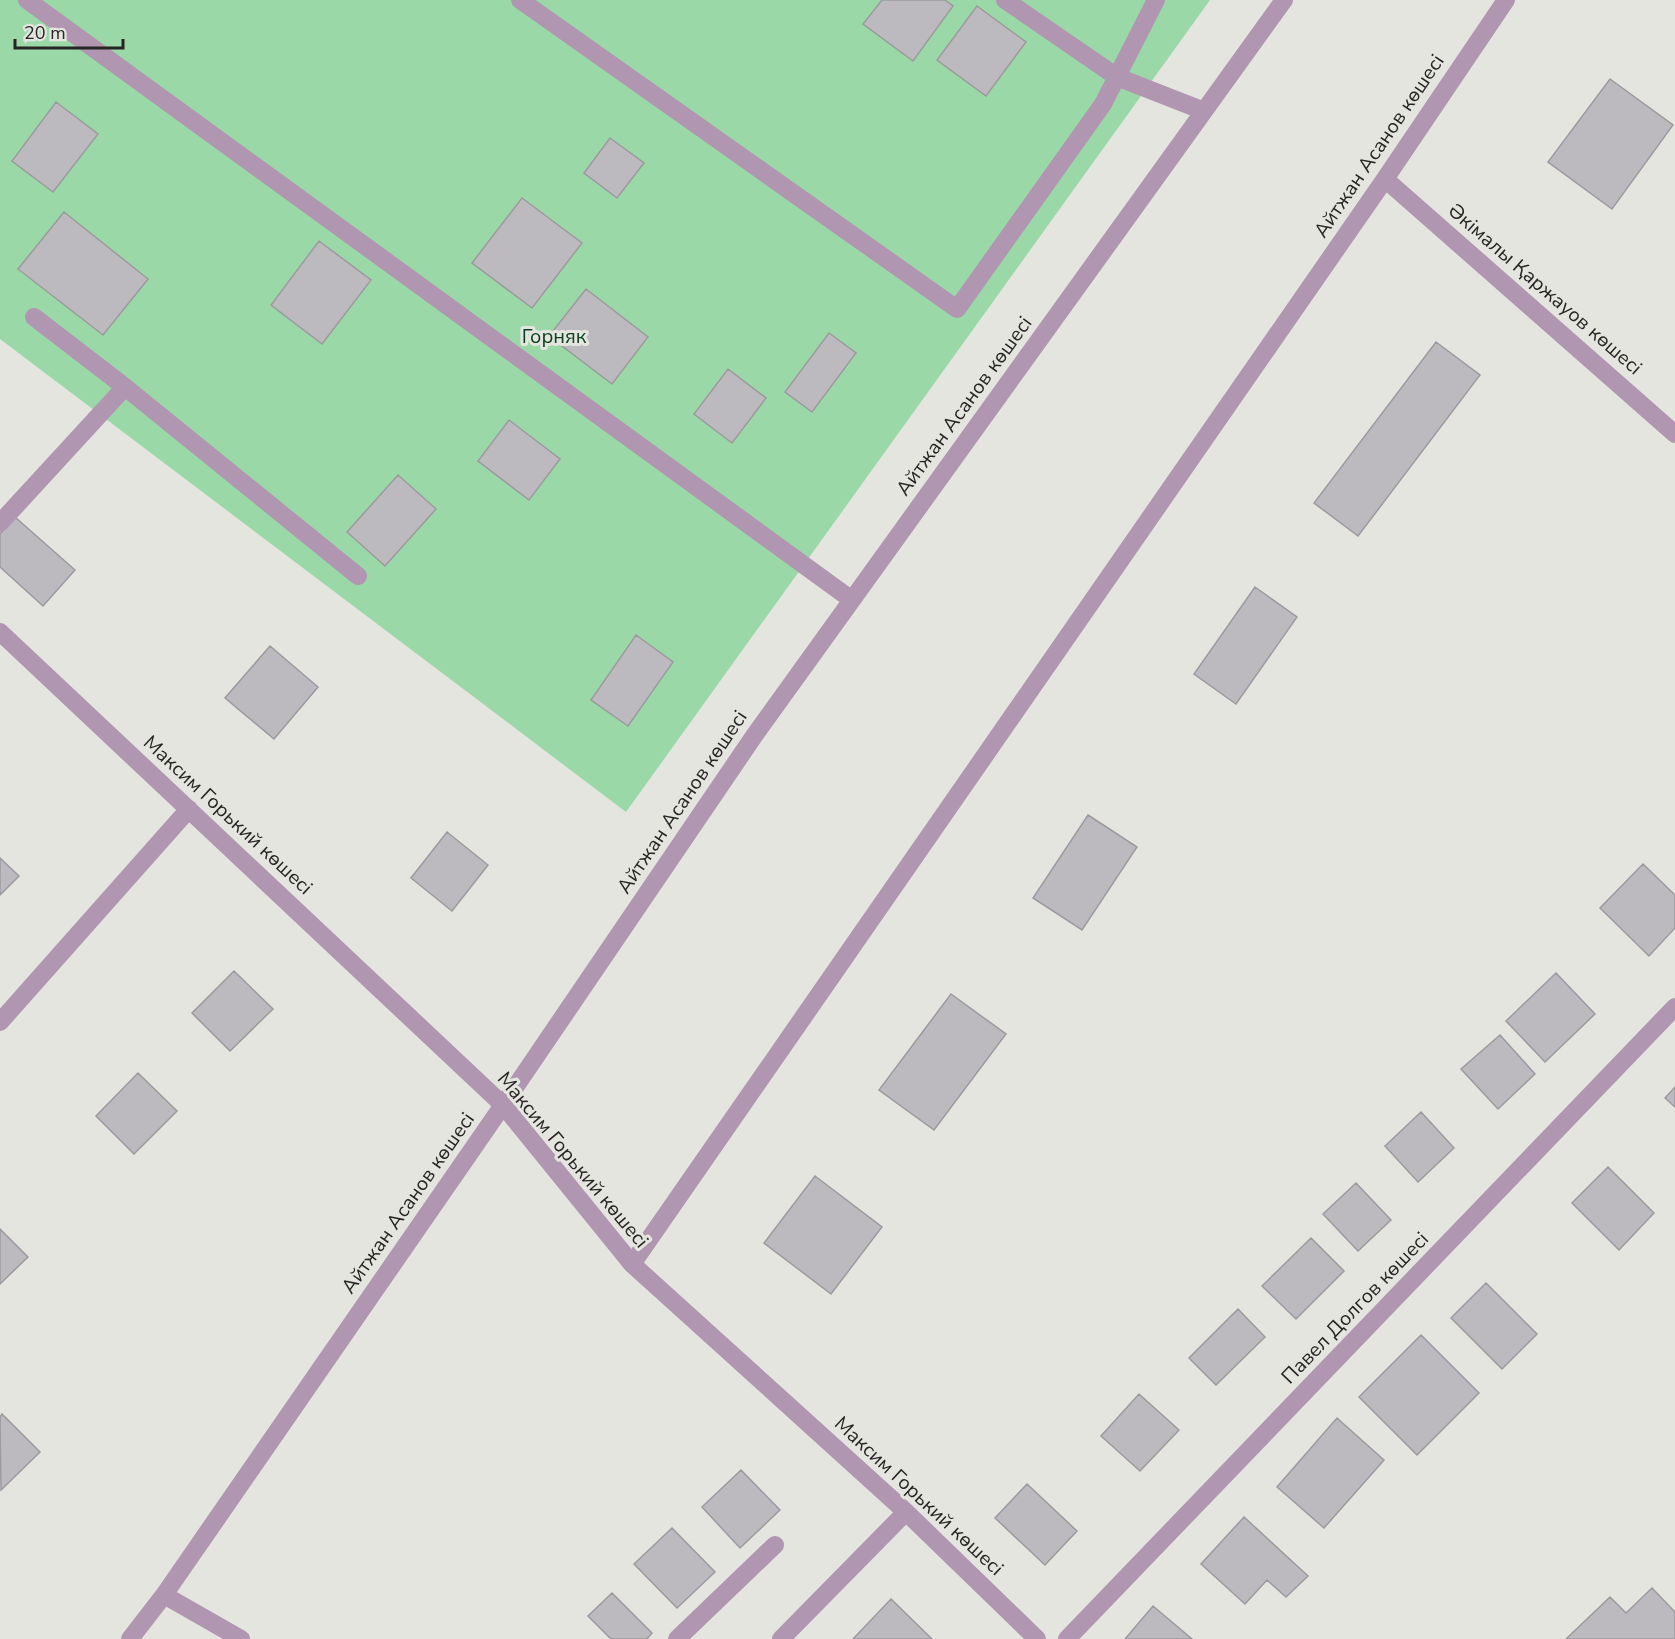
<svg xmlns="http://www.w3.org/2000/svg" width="1675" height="1639" font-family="'Nunito Sans',sans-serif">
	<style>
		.green { fill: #9bd8a8 }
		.building { fill: #bcbabf; stroke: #9c9a9e; stroke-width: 1.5 }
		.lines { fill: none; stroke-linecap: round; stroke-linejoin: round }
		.minor { stroke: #b196b1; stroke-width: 18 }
		.labels { text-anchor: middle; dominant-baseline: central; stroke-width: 6; stroke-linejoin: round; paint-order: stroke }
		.street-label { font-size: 20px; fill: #262524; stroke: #e5e5e0 }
		.park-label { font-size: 20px; fill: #0b4320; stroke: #e5e5e0 }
	</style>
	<rect width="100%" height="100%" fill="#e5e5e0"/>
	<path class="green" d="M 0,0 L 1210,0 L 626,812 L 0,339 Z"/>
	<path class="building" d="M 882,0 L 945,0 L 953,6 L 913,61 L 863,24 Z
		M 977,6 L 1026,42 L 986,96 L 937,60 Z
		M 1610,79 L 1673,125 L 1612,209 L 1548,162 Z
		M 56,102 L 98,134 L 53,192 L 12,161 Z
		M 610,138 L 644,163 L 617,198 L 584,173 Z
		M 522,198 L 582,243 L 532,308 L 472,263 Z
		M 64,212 L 148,279 L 103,335 L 18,269 Z
		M 319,241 L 371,280 L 322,344 L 271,305 Z
		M 586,289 L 648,337 L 612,384 L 549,336 Z
		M 829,333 L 856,353 L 812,412 L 785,392 Z
		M 1436,342 L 1480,375 L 1358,536 L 1314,503 Z
		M 728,369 L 766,398 L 732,443 L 694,414 Z
		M 509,420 L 560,459 L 529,500 L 478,461 Z
		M 398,475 L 436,509 L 385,566 L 347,532 Z
		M 15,517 L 75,570 L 43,606 L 0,567 L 0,534 Z
		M 1255,587 L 1297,617 L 1236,704 L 1194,674 Z
		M 636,635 L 673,662 L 628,726 L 591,700 Z
		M 270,646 L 318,687 L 274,739 L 225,698 Z
		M 1088,815 L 1137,847 L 1082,930 L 1033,898 Z
		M 447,832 L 488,865 L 452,911 L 411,878 Z
		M 0,858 L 19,876 L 0,895 Z
		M 1643,864 L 1675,895 L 1675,928 L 1649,956 L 1600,908 Z
		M 234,971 L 273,1009 L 230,1051 L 192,1013 Z
		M 1556,973 L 1595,1014 L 1545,1062 L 1506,1021 Z
		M 951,994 L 1006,1034 L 934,1130 L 879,1090 Z
		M 1500,1035 L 1535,1074 L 1498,1109 L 1461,1069 Z
		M 138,1073 L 177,1111 L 134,1154 L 96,1116 Z
		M 1675,1087 L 1675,1107 L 1665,1098 Z
		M 1421,1112 L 1454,1148 L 1418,1182 L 1385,1146 Z
		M 1608,1167 L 1654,1213 L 1619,1250 L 1572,1203 Z
		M 815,1176 L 882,1227 L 831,1294 L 764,1243 Z
		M 1356,1183 L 1391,1220 L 1358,1251 L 1323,1214 Z
		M 0,1229 L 28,1257 L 0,1284 Z
		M 1311,1238 L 1344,1271 L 1296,1319 L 1262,1286 Z
		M 1486,1283 L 1537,1334 L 1502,1369 L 1451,1318 Z
		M 1238,1309 L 1265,1337 L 1216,1385 L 1189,1358 Z
		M 1421,1335 L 1479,1393 L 1417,1455 L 1359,1397 Z
		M 1139,1394 L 1179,1430 L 1140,1471 L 1101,1436 Z
		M 2,1414 L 40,1452 L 1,1490 L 0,1417 Z
		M 1337,1418 L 1384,1460 L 1324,1528 L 1277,1487 Z
		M 741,1470 L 780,1510 L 740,1548 L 702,1507 Z
		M 1027,1484 L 1077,1531 L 1045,1565 L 995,1518 Z
		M 1244,1517 L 1308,1576 L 1286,1597 L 1267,1580 L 1245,1604 L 1201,1564 Z
		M 672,1528 L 715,1572 L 677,1608 L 634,1564 Z
		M 1652,1588 L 1675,1612 L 1675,1639 L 1566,1639 L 1610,1597 L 1626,1613 Z
		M 612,1593 L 652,1633 L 647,1639 L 611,1639 L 588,1616 Z
		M 891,1599 L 932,1639 L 853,1639 Z
		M 1153,1606 L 1192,1639 L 1125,1639 Z"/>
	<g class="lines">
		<path class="minor" d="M 27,0 L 852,600
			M 520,0 L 957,309 L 1103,104 L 1156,0
			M 1005,0 L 1117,77 L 1204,111
			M 1385,179 L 1675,434
			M 34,317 L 125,387
			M 0,523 L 125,387 L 358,576
			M 0,632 L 503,1105 L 632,1264 L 906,1512 L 1037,1639
			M 0,1022 L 189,809
			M 632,1264 L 1385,179 L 1506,0
			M 164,1595 L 241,1639
			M 130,1639 L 164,1595 L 503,1105 L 754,736 L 1284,0
			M 677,1639 L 775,1545
			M 781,1639 L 906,1512
			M 1067,1639 L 1675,1007"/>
	</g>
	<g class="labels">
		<g class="street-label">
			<text transform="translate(1379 146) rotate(-56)">Айтжан Асанов көшесі</text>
			<text transform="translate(1545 289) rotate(41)">Әкімалы Қаржауов көшесі</text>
			<text transform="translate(964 406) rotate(-54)">Айтжан Асанов көшесі</text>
			<text transform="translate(682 802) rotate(-56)">Айтжан Асанов көшесі</text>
			<text transform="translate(228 815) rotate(43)">Максим Горький көшесі</text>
			<text transform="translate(573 1160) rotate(50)">Максим Горький көшесі</text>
			<text transform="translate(408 1203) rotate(-55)">Айтжан Асанов көшесі</text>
			<text transform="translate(1355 1308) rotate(-46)">Павел Долгов көшесі</text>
			<text transform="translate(919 1496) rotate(43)">Максим Горький көшесі</text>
		</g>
		<g class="park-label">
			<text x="554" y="336">Горняк</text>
		</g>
	</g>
	<path d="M15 39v9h108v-9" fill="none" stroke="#262524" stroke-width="3"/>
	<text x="24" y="39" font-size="18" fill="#262524" stroke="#e5e5e0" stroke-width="4.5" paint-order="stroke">20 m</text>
</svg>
